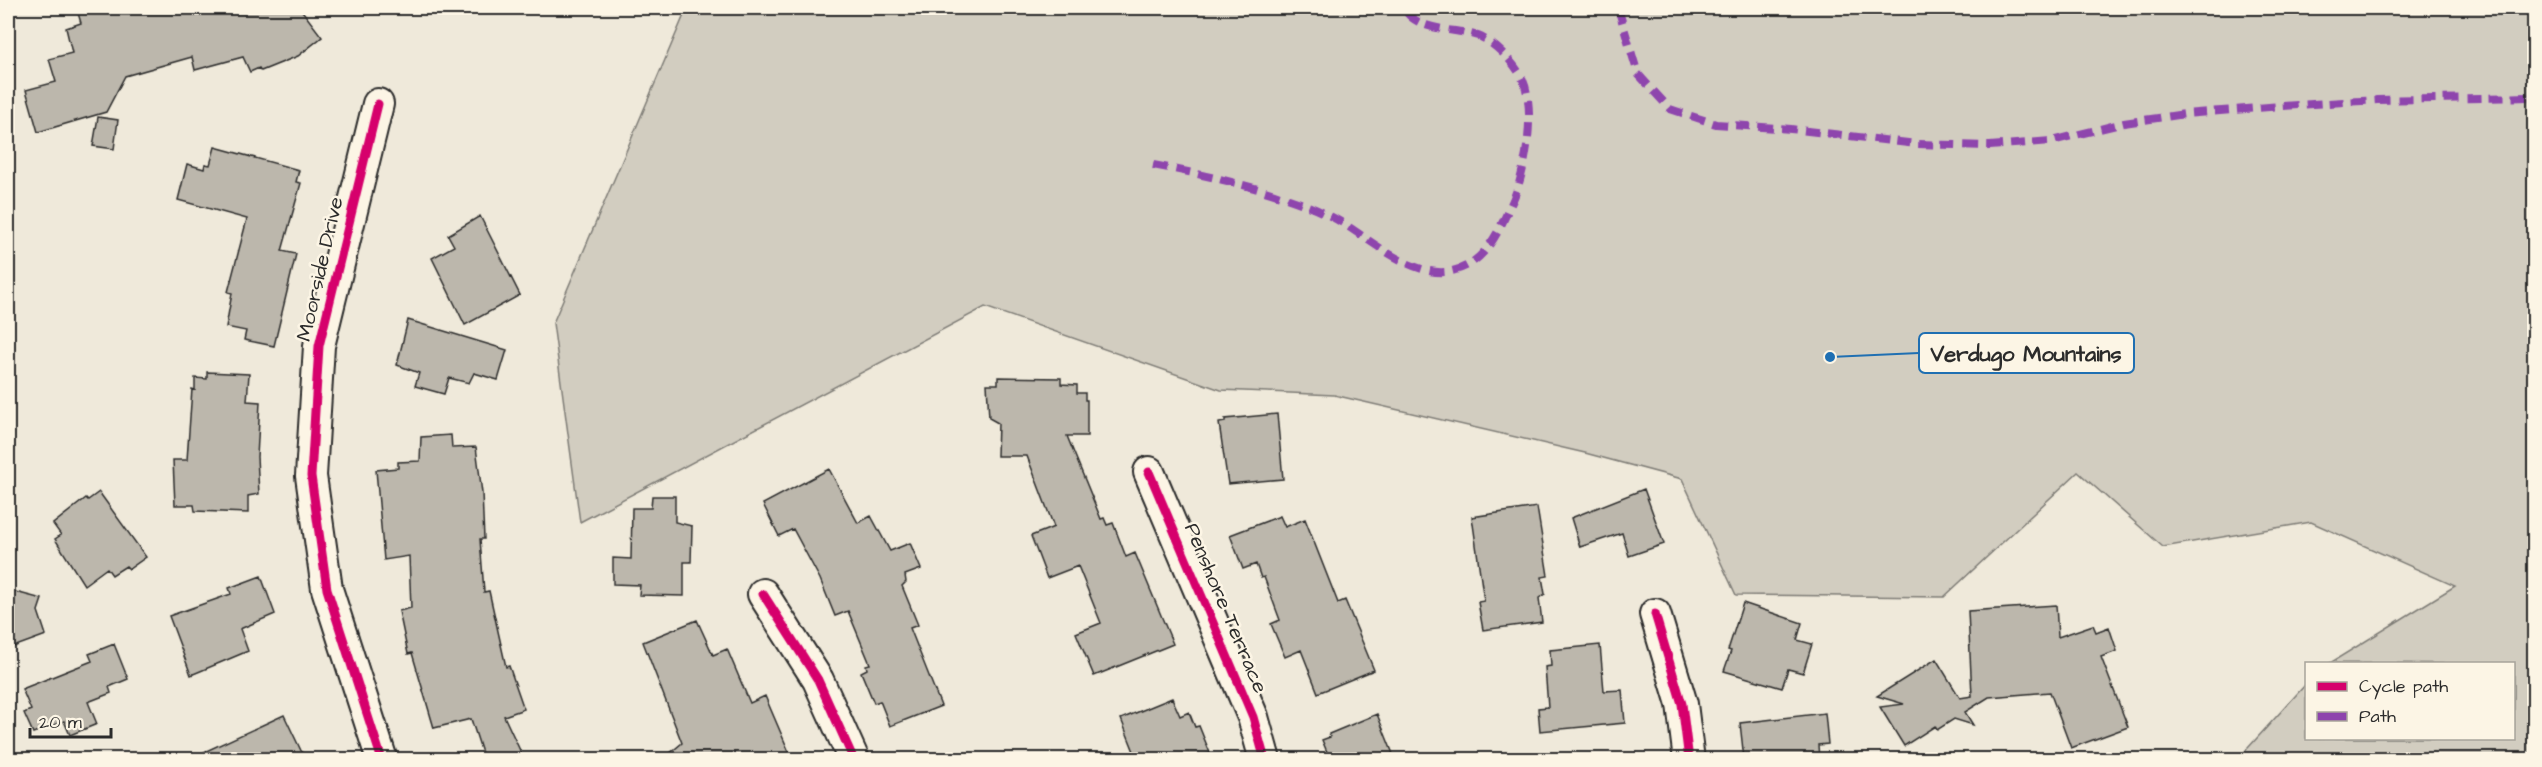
<svg xmlns="http://www.w3.org/2000/svg" width="2542" height="767" font-family="'Architects Daughter',sans-serif">
	<style>
		.green { fill: #d2cdc0; stroke: #7e7c76; stroke-width: 1.5 }
		.building { fill: #bcb7ac; stroke: #2b2b2b; stroke-width: 1.5 }
		.lines { fill: none; stroke-linecap: round; stroke-linejoin: round }
		.minor-casing { stroke: #2b2b2b; stroke-width: 34 }
		.minor { stroke: #fcf5e5; stroke-width: 30 }
		.quiet { stroke: #8e44ad; stroke-width: 8; stroke-dasharray: 15 8; stroke-linecap: butt }
		.cycleway-casing { stroke: #fcf5e5; stroke-width: 13 }
		.cycleway { stroke: #d6006c; stroke-width: 9 }
		.labels { text-anchor: middle; dominant-baseline: central; stroke-width: 5; stroke-linejoin: round; paint-order: stroke }
		.street-label { font-size: 21px; fill: #2b2b2b; stroke: #fcf5e5 }
		.leader { fill: none; stroke: #1f6fb2; stroke-width: 2 }
		.callout-dot { fill: #1f6fb2; stroke: #fcf5e5; stroke-width: 2 }
		.callout { fill: #fcf5e5; stroke: #1f6fb2; stroke-width: 2 }
		.callout-label { font-size: 22px; text-anchor: middle; font-weight: bold; fill: #2b2b2b }
	</style>
	<rect width="100%" height="100%" fill="#efe9da"/>
	<filter id="ink" filterUnits="userSpaceOnUse"><feTurbulence type="fractalNoise" baseFrequency=".0167" numOctaves="2"/><feDisplacementMap in="SourceGraphic" scale="12" xChannelSelector="R" yChannelSelector="G"/><feConvolveMatrix kernelMatrix="1 2 1 2 8 2 1 2 1" color-interpolation-filters="sRGB"/></filter>
	<g filter="url(#ink)">
		<path class="green" d="M 687,8 L 2534,8 L 2534,759 L 2238,759 L 2306,684 L 2306,738 L 2514,738 L 2514,664 L 2330,663 L 2455,586 L 2311,522 L 2163,547 L 2078,472 L 1944,597 L 1736,595 L 1682,479 L 1585,453 L 1334,395 L 1221,390 L 985,307 L 580,522 L 553,323 Z"/>
		<path class="building" d="M 96,8 L 300,8 L 322,37 L 298,56 L 261,71 L 259,68 L 250,72 L 243,57 L 195,70 L 192,57 L 125,76 L 106,112 L 38,132 L 26,90 L 56,82 L 49,59 L 72,53 L 66,28 L 81,23 L 78,13 Z
			M 98,117 L 118,120 L 114,149 L 93,146 Z
			M 215,147 L 299,170 L 296,182 L 301,183 L 282,251 L 296,254 L 274,346 L 244,340 L 246,331 L 226,327 L 232,293 L 228,292 L 247,219 L 178,200 L 187,164 L 204,169 L 205,164 L 210,165 Z
			M 480,216 L 520,295 L 465,325 L 432,258 L 454,246 L 448,235 Z
			M 408,320 L 507,350 L 498,380 L 474,373 L 469,383 L 449,378 L 444,394 L 415,386 L 419,373 L 397,365 Z
			M 207,372 L 249,374 L 247,401 L 260,402 L 257,457 L 259,494 L 248,496 L 248,513 L 195,511 L 194,505 L 175,505 L 173,460 L 187,460 L 192,389 L 195,390 L 195,378 L 207,379 Z
			M 998,377 L 1061,378 L 1061,384 L 1077,385 L 1077,393 L 1085,393 L 1085,400 L 1087,400 L 1087,436 L 1067,436 L 1101,519 L 1104,518 L 1107,525 L 1113,523 L 1126,557 L 1135,553 L 1173,644 L 1094,676 L 1076,633 L 1101,623 L 1078,566 L 1047,578 L 1031,536 L 1054,527 L 1027,456 L 997,456 L 998,423 L 989,418 L 987,384 L 998,384 Z
			M 1277,414 L 1283,479 L 1228,484 L 1219,423 L 1225,422 L 1225,419 Z
			M 451,435 L 452,448 L 476,447 L 482,493 L 484,539 L 480,539 L 484,592 L 489,591 L 506,667 L 509,666 L 524,709 L 504,716 L 524,759 L 484,759 L 471,719 L 434,728 L 412,653 L 408,654 L 399,611 L 411,608 L 409,556 L 384,560 L 376,470 L 398,468 L 398,462 L 420,461 L 421,437 Z
			M 829,469 L 858,523 L 871,516 L 890,551 L 910,543 L 921,569 L 905,575 L 906,582 L 902,586 L 918,625 L 910,628 L 941,706 L 890,726 L 880,701 L 874,703 L 861,672 L 867,669 L 866,665 L 870,664 L 848,611 L 835,616 L 820,579 L 793,529 L 779,536 L 763,504 Z
			M 1644,489 L 1664,544 L 1629,556 L 1622,533 L 1580,547 L 1571,518 Z
			M 99,492 L 146,557 L 129,569 L 126,566 L 112,575 L 107,568 L 84,585 L 55,539 L 61,535 L 53,524 L 86,498 L 88,500 Z
			M 652,496 L 675,496 L 675,522 L 692,526 L 691,562 L 684,562 L 684,596 L 639,595 L 640,585 L 613,584 L 613,558 L 631,559 L 632,508 L 651,508 Z
			M 1537,507 L 1548,576 L 1542,577 L 1545,594 L 1539,598 L 1542,622 L 1483,630 L 1478,602 L 1484,601 L 1472,517 Z
			M 1280,516 L 1285,527 L 1305,519 L 1338,603 L 1345,600 L 1374,670 L 1318,693 L 1301,650 L 1285,657 L 1271,624 L 1280,620 L 1264,577 L 1261,578 L 1256,564 L 1243,569 L 1230,535 Z
			M 261,576 L 275,614 L 240,629 L 248,651 L 191,675 L 169,616 L 231,594 L 229,588 Z
			M 8,590 L 42,599 L 38,611 L 46,635 L 8,649 Z
			M 1743,603 L 1802,623 L 1797,640 L 1812,644 L 1803,673 L 1788,669 L 1782,688 L 1724,671 L 1731,651 L 1728,650 Z
			M 2056,605 L 2058,637 L 2093,625 L 2096,632 L 2109,627 L 2117,651 L 2101,657 L 2128,727 L 2071,748 L 2050,692 L 1989,697 L 1965,712 L 1973,725 L 1954,719 L 1937,730 L 1935,726 L 1904,746 L 1880,707 L 1904,704 L 1877,696 L 1936,659 L 1960,698 L 1972,696 L 1968,611 Z
			M 697,620 L 713,655 L 727,649 L 750,703 L 765,696 L 792,759 L 663,759 L 682,743 L 643,642 Z
			M 114,644 L 128,679 L 109,687 L 111,693 L 88,702 L 97,724 L 70,735 L 64,721 L 33,733 L 24,713 L 31,710 L 22,689 L 92,661 L 89,654 Z
			M 1600,645 L 1604,691 L 1622,690 L 1625,723 L 1540,731 L 1538,708 L 1548,707 L 1545,667 L 1551,666 L 1550,650 Z
			M 1172,698 L 1180,716 L 1189,712 L 1195,727 L 1199,726 L 1210,753 L 1196,759 L 1137,759 L 1121,719 Z
			M 1825,713 L 1828,744 L 1818,745 L 1819,759 L 1744,759 L 1740,723 Z
			M 1377,714 L 1395,759 L 1330,759 L 1322,740 L 1330,737 L 1329,734 Z
			M 284,715 L 305,759 L 189,759 Z"/>
		<g class="lines">
			<g class="minor-casing">
				<path id="minor" d="M 378,104 L 319,346 L 311,476 L 327,589 L 382,760
					M 1149,472 L 1253,717 L 1265,760
					M 763,594 L 818,680 L 854,760
					M 1655,614 L 1682,704 L 1689,760"/>
			</g>
			<use href="#minor" class="minor"/>
			<path class="quiet" d="M 1618,8 L 1638,74 L 1670,109 L 1716,124 L 1791,129 L 1917,144 L 1990,146 L 2052,141 L 2124,123 L 2185,114 L 2282,106 L 2377,100 L 2534,97
				M 1153,165 C 1206,175 1284,192 1332,217 C 1363,233 1407,275 1445,272 C 1485,268 1498,232 1513,200 C 1526,170 1536,111 1523,80 C 1516,64 1494,42 1478,36 C 1455,28 1416,32 1404,8"/>
			<g class="cycleway-casing">
				<path id="cycleway" d="M 378,104 L 319,346 L 311,476 L 327,589 L 382,760
					M 1149,472 L 1253,717 L 1265,760
					M 763,594 L 818,680 L 854,760
					M 1655,614 L 1682,704 L 1689,760"/>
			</g>
			<use href="#cycleway" class="cycleway"/>
		</g>
	</g>
	<g class="labels">
		<g class="street-label">
			<text transform="translate(320 269) rotate(-77)">Moorside Drive</text>
			<text transform="translate(1226 608) rotate(67)">Penshore Terrace</text>
		</g>
	</g>
	<path class="leader" d="M1830 357L1919 353"/>
	<circle class="callout-dot" cx="1830" cy="357" r="6"/>
	<rect class="callout" x="1919" y="333" width="215" height="40" rx="6"/>
	<g class="callout-label">
		<text x="2026" y="361">Verdugo Mountains</text>
	</g>
	<rect width="2542" height="767" fill="none" stroke="#fcf5e5" stroke-width="30"/>
	<rect x="15" y="15" width="2512" height="737" fill="none" stroke="#2b2b2b" stroke-width="2" filter="url(#ink)"/>
	<rect x="2305" y="662" width="210" height="78" fill="#fcf5e5" stroke="#a8a49b" stroke-width="1.5"/>
	<rect x="2317" y="682" width="30" height="9" fill="#d6006c" stroke="#a8a49b" stroke-width="1.5"/>
	<text x="2359" y="692" font-size="18" fill="#2b2b2b">Cycle path</text>
	<rect x="2317" y="712" width="30" height="9" fill="#8e44ad" stroke="#a8a49b" stroke-width="1.5"/>
	<text x="2359" y="722" font-size="18" fill="#2b2b2b">Path</text>
	<path d="M30 728v9h81v-9" fill="none" stroke="#2b2b2b" stroke-width="3"/>
	<text x="39" y="728" font-size="18" fill="#2b2b2b" stroke="#fcf5e5" stroke-width="4.5" paint-order="stroke">20 m</text>
</svg>
